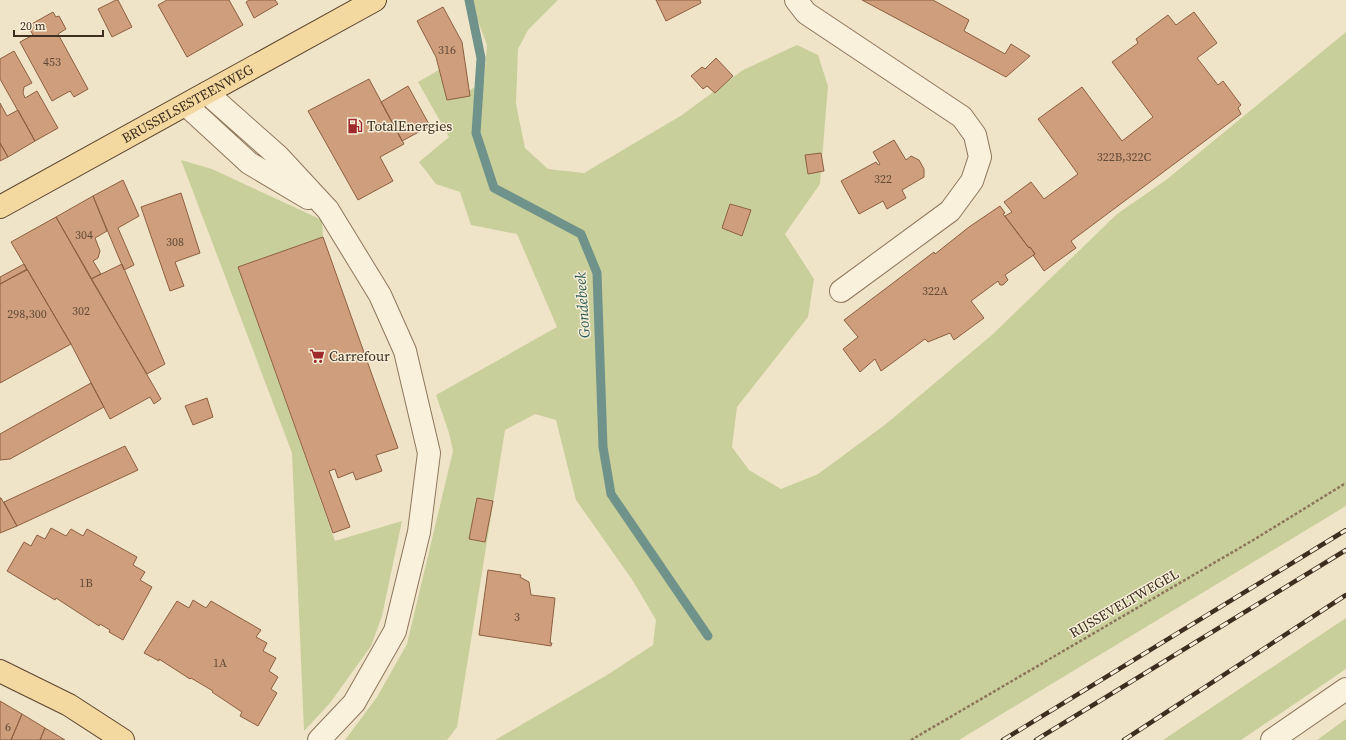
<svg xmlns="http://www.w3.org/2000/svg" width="1346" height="740" font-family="'Source Serif 4',serif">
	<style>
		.green { fill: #c9cf9b }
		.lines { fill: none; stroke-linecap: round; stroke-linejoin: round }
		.stream { stroke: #6f938a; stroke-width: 9 }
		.building { fill: #cf9f7d; stroke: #8d5f41 }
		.minor-casing { stroke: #8d765c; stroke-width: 24 }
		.major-casing { stroke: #5b4430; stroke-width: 24 }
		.path { stroke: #8d765c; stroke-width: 2.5; stroke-dasharray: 3 2; stroke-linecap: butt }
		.minor { stroke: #faf1dc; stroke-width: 22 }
		.major { stroke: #f3d9a0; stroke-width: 22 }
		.rail-casing { stroke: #3d2e20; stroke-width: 4.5 }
		.rail { stroke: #f7eed8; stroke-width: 3; stroke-dasharray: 9; stroke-linecap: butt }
		.labels { text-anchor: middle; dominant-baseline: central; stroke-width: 3; stroke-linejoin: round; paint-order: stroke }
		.number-label { font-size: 12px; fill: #624a37 }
		.street-label { font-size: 14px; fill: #3d2e20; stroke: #f7eed8 }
		.poi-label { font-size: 14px; fill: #3d2e20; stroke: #f7eed8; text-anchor: start }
		.water-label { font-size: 15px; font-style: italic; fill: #2f5d5a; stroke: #f7eed8 }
	</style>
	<rect width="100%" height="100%" fill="#f0e4c8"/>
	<path class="green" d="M 470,0 L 558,0 L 528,30 L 518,49 L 516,104 L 525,148 L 548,169 L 584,173 L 682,115 L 743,70 L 797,45 L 818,55 L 828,86 L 820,184 L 785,234 L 814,279 L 808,317 L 737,407 L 732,447 L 749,470 L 781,489 L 818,474 L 886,424 L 993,334 L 1117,214 L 1166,180 L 1346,32 L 1346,506 L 959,740 L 495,740 L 607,675 L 653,645 L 656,620 L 633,581 L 576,500 L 556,420 L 535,414 L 505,430 L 457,727 L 447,740 L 345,740 L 377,697 L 407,644 L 453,451 L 449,433 L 436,395 L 557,327 L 517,234 L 471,225 L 460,192 L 436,184 L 419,162 L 449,137 L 418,82 L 444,67 L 461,96 L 484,81 L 487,45 Z
		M 181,160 L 212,169 L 322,220 L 323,237 L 238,267 L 335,541 L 402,521 L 382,616 L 371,646 L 330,703 L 304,731 L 292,453 Z
		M 1346,618 L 1346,669 L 1241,740 L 1163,740 Z
		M 1346,719 L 1346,740 L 1317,740 Z"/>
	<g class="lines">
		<path class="stream" d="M 469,0 L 481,58 L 476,133 L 494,188 L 581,234 L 597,273 L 603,447 L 611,494 L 708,636"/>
	</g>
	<path class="building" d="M 116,0 L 118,0 L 132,27 L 112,37 L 98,9 Z
		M 167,0 L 229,0 L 243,25 L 187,57 L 158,5 Z
		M 249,0 L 275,0 L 278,4 L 254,18 L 246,2 Z
		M 656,0 L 700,0 L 701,3 L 666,21 Z
		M 862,0 L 933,0 L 969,20 L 964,31 L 1005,54 L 1011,44 L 1030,56 L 1006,77 Z
		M 443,7 L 462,42 L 470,96 L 447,100 L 436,57 L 417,21 Z
		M 53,12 L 56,17 L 59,16 L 66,29 L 58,34 L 88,89 L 74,97 L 70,91 L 52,101 L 20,42 L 33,35 L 28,26 Z
		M 1194,12 L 1217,43 L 1197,58 L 1218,85 L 1223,81 L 1241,105 L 1238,108 L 1241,114 L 1071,241 L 1076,248 L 1044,271 L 1033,255 L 1035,254 L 1030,247 L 1029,248 L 1005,216 L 1012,212 L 1004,202 L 1031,182 L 1044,199 L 1078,174 L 1038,119 L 1082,87 L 1122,141 L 1153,117 L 1112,62 L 1138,43 L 1136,39 L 1168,15 L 1176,25 Z
		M 14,51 L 32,83 L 24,87 L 23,93 L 25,98 L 37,91 L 58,128 L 35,141 L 0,79 L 0,59 Z
		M 716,58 L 733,76 L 715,93 L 707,86 L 703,89 L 691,76 L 702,67 L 705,69 Z
		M 369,79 L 404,144 L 380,157 L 393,181 L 358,200 L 308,111 Z
		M 408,86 L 430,126 L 402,141 L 381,102 Z
		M 0,103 L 7,116 L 18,110 L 35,141 L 8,157 L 0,143 Z
		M 894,140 L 906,160 L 911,156 L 919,160 L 924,169 L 924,177 L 902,190 L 906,198 L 887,209 L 883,201 L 859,214 L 841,181 L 876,162 L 878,165 L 880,164 L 873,152 Z
		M 0,143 L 8,157 L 0,161 Z
		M 821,153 L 824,171 L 808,174 L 805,155 Z
		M 123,180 L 139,216 L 118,228 L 134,265 L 124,270 L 93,196 Z
		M 181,193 L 200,253 L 175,262 L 184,286 L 170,291 L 141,207 Z
		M 93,196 L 107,231 L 95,238 L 100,251 L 98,258 L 93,261 L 101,274 L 91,279 L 56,217 Z
		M 730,204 L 751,210 L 742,236 L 722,228 Z
		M 1000,206 L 1005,213 L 1003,214 L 1029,248 L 1030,247 L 1035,254 L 1005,275 L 1008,280 L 1003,285 L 1000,285 L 998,281 L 971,301 L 984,318 L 954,340 L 950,333 L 928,342 L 925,339 L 881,371 L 875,359 L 860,372 L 843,349 L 858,337 L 844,320 L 934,252 L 935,254 L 969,227 Z
		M 56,217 L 161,399 L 154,404 L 150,397 L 110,419 L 71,344 L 11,242 Z
		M 323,237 L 398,448 L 376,455 L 382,471 L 356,480 L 353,472 L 338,478 L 335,469 L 329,471 L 350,527 L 333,533 L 238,267 Z
		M 24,264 L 27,270 L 0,284 L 0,277 Z
		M 122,264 L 165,364 L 147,374 L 91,279 Z
		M 27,269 L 71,344 L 0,383 L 0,284 Z
		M 91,383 L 104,407 L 10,459 L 0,460 L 0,434 Z
		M 207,398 L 213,417 L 193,425 L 185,406 Z
		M 125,446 L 138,470 L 17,526 L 4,502 Z
		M 0,498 L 1,498 L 17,526 L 0,533 Z
		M 477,498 L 493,501 L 485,542 L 469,539 Z
		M 51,528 L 66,536 L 71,529 L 83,536 L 87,529 L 137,557 L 133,565 L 145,572 L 140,580 L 152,587 L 123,640 L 109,632 L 110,630 L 100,624 L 99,626 L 56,598 L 55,600 L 7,571 L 24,542 L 31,546 L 37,535 L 45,539 Z
		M 488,570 L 521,575 L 520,577 L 529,582 L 531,595 L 555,598 L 550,643 L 552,643 L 551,646 L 479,635 Z
		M 193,600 L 206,608 L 211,601 L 261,630 L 256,637 L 267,643 L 263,651 L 276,658 L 269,671 L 278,677 L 271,689 L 277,693 L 258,726 L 240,716 L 242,712 L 212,692 L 213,691 L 191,678 L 190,679 L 159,659 L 159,661 L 144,653 L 177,601 L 189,608 Z
		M 0,701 L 22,714 L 11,740 L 0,740 Z
		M 22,714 L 45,728 L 40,740 L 11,740 Z
		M 45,728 L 65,740 L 40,740 Z"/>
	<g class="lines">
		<g class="minor-casing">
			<path id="minor" d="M 796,0 L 806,13 L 962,117 L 975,135 L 980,157 L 972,181 L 950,211 L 841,291
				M 207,93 L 278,156 L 328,210 L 380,295 L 405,351 L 429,453 L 419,532 L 395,631 L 354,703 L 319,740
				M 186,105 L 249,163 L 308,198
				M 1272,740 L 1346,689"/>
		</g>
		<g class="major-casing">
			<g id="major">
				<path id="s1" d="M 0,207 L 375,0"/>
				<path d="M 0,671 L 69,705 L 123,740"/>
			</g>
		</g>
		<path class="path" d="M 911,740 L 1255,539 L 1346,483"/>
		<use href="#minor" class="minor"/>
		<use href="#major" class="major"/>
		<g class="rail-casing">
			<path id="rail" d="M 1003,740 L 1346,530
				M 1036,740 L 1346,550
				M 1124,740 L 1346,595"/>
		</g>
		<use href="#rail" class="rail"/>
	</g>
	<defs>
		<g id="fuel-bare" transform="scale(1.2)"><path d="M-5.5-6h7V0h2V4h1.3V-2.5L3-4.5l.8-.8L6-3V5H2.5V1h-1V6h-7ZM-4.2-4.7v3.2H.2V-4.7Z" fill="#9e2a2b" stroke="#f7eed8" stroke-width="2.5" paint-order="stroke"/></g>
		<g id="supermarket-bare" transform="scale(1.2)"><path d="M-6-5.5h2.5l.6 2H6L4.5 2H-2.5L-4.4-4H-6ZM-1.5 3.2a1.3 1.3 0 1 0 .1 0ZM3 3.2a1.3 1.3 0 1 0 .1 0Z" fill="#9e2a2b" stroke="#f7eed8" stroke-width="2.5" paint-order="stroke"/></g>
	</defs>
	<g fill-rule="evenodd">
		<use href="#fuel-bare" x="355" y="126"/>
		<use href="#supermarket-bare" x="317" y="356"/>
	</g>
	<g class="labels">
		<g class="number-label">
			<text x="447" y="50">316</text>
			<text x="52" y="62">453</text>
			<text x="1124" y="157">322B,322C</text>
			<text x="883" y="179">322</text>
			<text x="84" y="235">304</text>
			<text x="175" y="242">308</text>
			<text x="935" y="291">322A</text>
			<text x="81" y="311">302</text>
			<text x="27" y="314">298,300</text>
			<text x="86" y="583">1B</text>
			<text x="517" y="617">3</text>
			<text x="220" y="663">1A</text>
			<text x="8" y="727">6</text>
		</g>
		<g class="street-label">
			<text stroke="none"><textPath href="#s1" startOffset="214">BRUSSELSESTEENWEG</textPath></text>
			<text transform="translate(1124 603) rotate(-30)">RIJSSEVELTWEGEL</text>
		</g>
		<g class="poi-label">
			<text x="367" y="126">TotalEnergies</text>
			<text x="329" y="356">Carrefour</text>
		</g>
		<g class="water-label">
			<text transform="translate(582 305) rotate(-94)">Gondebeek</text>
		</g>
	</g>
	<path d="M14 30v6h89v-6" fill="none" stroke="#3d2e20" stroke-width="2"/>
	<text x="20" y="30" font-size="12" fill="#3d2e20" stroke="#f7eed8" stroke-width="3" paint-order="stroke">20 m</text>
</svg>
